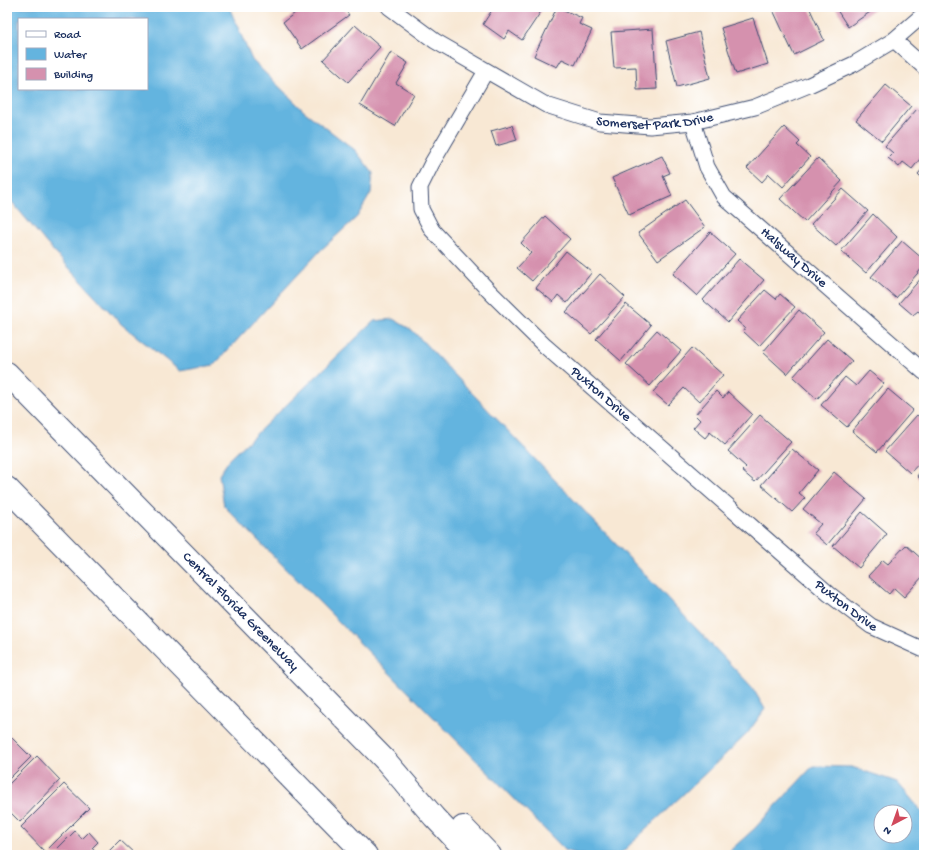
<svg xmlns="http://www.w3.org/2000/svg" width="931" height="862" font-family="'Gochi Hand',sans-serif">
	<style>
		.water { fill: #64b4df; stroke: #40729e; fill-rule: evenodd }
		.building { fill: #d591ae }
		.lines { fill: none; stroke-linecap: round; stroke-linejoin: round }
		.minor-casing { stroke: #3c4b70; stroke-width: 17 }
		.motorway-casing { stroke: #3c4b70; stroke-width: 24 }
		.minor { stroke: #fff; stroke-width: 15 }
		.motorway { stroke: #fff; stroke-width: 22 }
		.labels { text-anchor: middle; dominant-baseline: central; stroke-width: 4; stroke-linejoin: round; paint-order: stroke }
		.street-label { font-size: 14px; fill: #1b2f5e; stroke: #fff }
	</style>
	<rect width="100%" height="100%" fill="#fff"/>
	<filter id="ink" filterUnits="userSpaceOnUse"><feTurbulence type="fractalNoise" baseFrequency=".025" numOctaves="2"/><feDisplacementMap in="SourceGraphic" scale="8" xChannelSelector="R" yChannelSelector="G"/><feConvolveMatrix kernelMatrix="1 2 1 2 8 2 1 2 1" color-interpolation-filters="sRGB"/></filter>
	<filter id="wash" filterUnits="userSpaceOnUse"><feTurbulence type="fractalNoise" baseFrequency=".012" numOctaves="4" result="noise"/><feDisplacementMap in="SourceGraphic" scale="16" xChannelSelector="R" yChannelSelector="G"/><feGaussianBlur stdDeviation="0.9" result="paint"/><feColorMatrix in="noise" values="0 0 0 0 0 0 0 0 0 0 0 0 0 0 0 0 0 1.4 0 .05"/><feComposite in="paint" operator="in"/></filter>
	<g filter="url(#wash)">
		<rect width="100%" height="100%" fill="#f8e8d4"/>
		<path class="water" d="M 7,7 L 229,7 L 252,60 L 305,112 L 355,150 L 373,173 L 371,193 L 357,217 L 321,250 L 214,365 L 180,371 L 121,324 L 47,244 L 7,196 ZM 19,19 L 147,19 L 147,89 L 19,89 Z
			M 393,319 L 412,330 L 752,687 L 765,709 L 747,734 L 619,855 L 582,855 L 566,851 L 224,506 L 219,475 L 229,460 L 374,321 Z
			M 813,766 L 852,767 L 897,782 L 924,814 L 924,855 L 725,855 L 754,829 ZM 881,812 L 905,812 L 905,836 L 881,836 Z"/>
		<g id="blocks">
			<path class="building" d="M 303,7 L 317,7 L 319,11 L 325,7 L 343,7 L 349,15 L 302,49 L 283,22 Z
				M 494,7 L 544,7 L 522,40 L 509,31 L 504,39 L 483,24 Z
				M 557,7 L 582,18 L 579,24 L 592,30 L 575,65 L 562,59 L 557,67 L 534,56 Z
				M 778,7 L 809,7 L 824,40 L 794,55 L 773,10 Z
				M 835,7 L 875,7 L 876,8 L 848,27 Z
				M 753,18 L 768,64 L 736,74 L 721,28 Z
				M 355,25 L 380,47 L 348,82 L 323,60 Z
				M 653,29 L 657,89 L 637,90 L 636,67 L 614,68 L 611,32 Z
				M 699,32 L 710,78 L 677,87 L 666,41 Z
				M 391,52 L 408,63 L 396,83 L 414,94 L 395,126 L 360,105 Z
				M 886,85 L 911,106 L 882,141 L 856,120 Z
				M 917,109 L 924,115 L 924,154 L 912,169 L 903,162 L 899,167 L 888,158 L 893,153 L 885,146 Z
				M 512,125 L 517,140 L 496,146 L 491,131 Z
				M 784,127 L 800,142 L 797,145 L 810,157 L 783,187 L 769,174 L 762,182 L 747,168 Z
				M 662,156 L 670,173 L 663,176 L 672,196 L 629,215 L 612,178 Z
				M 818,158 L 842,181 L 805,222 L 780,199 Z
				M 924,167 L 924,180 L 918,174 Z
				M 843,189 L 868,211 L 836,246 L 811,224 Z
				M 685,200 L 705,227 L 658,260 L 638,233 Z
				M 873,214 L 897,237 L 866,273 L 841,251 Z
				M 545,216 L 570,239 L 532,281 L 517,268 L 531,253 L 521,243 Z
				M 710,232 L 735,254 L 697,296 L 673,274 Z
				M 902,241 L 924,260 L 924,266 L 896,298 L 871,277 Z
				M 566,251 L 592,272 L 567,303 L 558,295 L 553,302 L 536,288 Z
				M 739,259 L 764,280 L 728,322 L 703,300 Z
				M 600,274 L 625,297 L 591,334 L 566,312 Z
				M 924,275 L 924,316 L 918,311 L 913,315 L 899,303 Z
				M 765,290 L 776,299 L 780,294 L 795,307 L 759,346 L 743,331 L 745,328 L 737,321 Z
				M 626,304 L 651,325 L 621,361 L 596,339 Z
				M 799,310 L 824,332 L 787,374 L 763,352 Z
				M 657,330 L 681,351 L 650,386 L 626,364 Z
				M 827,339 L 852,361 L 817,399 L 793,377 Z
				M 692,348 L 723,375 L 699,402 L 684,388 L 668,405 L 653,392 Z
				M 869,371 L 884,383 L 847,427 L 821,405 L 845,377 L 856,386 Z
				M 888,389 L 913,410 L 877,452 L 852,431 Z
				M 716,391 L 723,398 L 728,392 L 752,414 L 725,445 L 710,432 L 705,438 L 693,428 L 700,420 L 695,415 Z
				M 760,415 L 791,442 L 755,482 L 742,471 L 746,467 L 728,451 Z
				M 917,415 L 924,421 L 924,458 L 910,473 L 885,451 Z
				M 792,449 L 818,470 L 799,493 L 805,498 L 792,512 L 761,485 Z
				M 924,467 L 924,482 L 917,476 Z
				M 834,472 L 866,499 L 827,545 L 813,533 L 821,524 L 803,509 Z
				M 862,512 L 887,534 L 859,568 L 833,546 Z
				M 906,545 L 924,561 L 924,575 L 904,597 L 894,588 L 889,594 L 868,576 L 883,560 L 888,564 Z
				M 7,733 L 31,757 L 7,781 Z
				M 37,756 L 60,780 L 20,822 L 7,809 L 7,786 Z
				M 64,784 L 89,808 L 45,852 L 21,827 Z
				M 75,831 L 82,839 L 89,832 L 98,842 L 92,848 L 97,854 L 96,855 L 53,855 L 52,854 Z
				M 120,840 L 136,855 L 105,855 Z"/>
		</g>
	</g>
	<g filter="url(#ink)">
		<use href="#blocks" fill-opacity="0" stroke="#3c4b70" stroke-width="1"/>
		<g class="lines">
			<g class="minor-casing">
				<g id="minor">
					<path id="s1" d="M 389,7 L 435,41 L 546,105 L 600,122 L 650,126 L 693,122 L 755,107 L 809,85 L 854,64 L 894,40 L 924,14"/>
					<path d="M 894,40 L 924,67"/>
					<path id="s2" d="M 486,71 L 432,163 L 420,187 L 421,209 L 432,230 L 490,292 L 545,346 L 829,594 L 871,626 L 924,650"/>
					<path id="s3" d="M 693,122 L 707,167 L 724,197 L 924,372"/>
				</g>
			</g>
			<g class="motorway-casing">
				<g id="motorway">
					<path id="s4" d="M 7,373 L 386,761 L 434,817 L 470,855"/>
					<path d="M 7,488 L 366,855"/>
					<path d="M 463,827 L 490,855"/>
				</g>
			</g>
			<use href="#minor" class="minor"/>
			<use href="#motorway" class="motorway"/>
		</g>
	</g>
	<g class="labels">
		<g class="street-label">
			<text stroke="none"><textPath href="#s1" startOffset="297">Somerset Park Drive</textPath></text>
			<text stroke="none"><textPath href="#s3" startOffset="174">Halsway Drive</textPath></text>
			<text stroke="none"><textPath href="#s2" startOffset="415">Puxton Drive</textPath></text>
			<text stroke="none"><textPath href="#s2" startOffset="739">Puxton Drive</textPath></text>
			<text stroke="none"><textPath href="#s4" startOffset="334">Central Florida GreeneWay</textPath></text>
		</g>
	</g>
	<rect width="931" height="862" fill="none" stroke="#fff" stroke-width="24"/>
	<rect x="18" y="18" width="130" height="72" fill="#ffffff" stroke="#a4acbf"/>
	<rect x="26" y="31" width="20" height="6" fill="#ffffff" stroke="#a4acbf"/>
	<text x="54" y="38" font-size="12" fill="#1b2f5e">Road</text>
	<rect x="26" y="48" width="20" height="12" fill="#64b4df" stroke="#a4acbf"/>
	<text x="54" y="58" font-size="12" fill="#1b2f5e">Water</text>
	<rect x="26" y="68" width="20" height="12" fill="#d591ae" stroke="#a4acbf"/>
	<text x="54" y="78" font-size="12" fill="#1b2f5e">Building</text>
	<g transform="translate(893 824) rotate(221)"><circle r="19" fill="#ffffff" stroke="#a4acbf"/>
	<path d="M0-3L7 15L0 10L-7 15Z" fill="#d1495b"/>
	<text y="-6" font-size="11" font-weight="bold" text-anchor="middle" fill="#1b2f5e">N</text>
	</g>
</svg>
